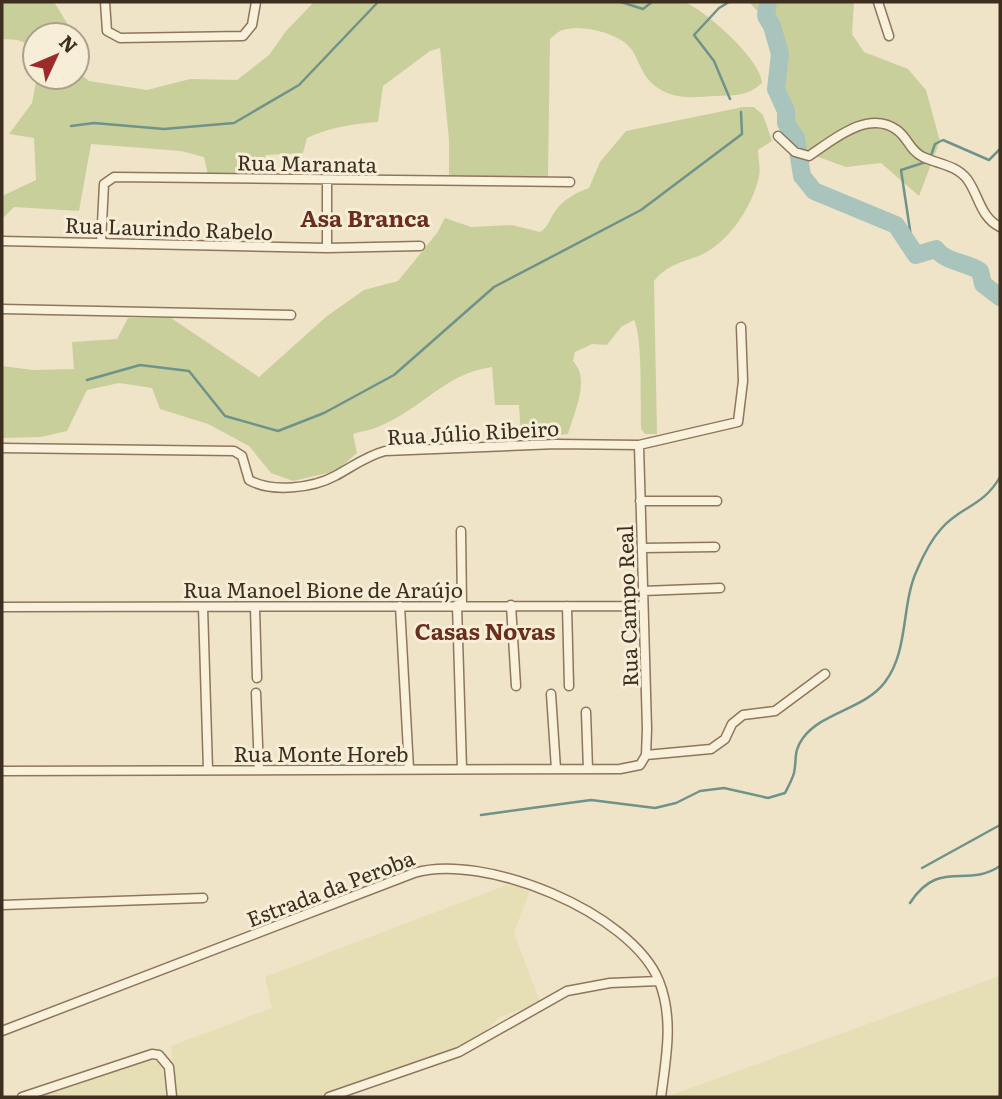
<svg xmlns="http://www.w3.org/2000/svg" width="1002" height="1099" font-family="Literata,serif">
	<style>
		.farmland { fill: #e6deb5 }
		.green { fill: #c9cf9b }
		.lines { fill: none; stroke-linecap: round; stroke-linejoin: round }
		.stream { stroke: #6f938a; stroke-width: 2.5 }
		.river { stroke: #a9c4bc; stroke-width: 18 }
		.minor-casing { stroke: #8d765c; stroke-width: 11 }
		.minor { stroke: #faf1dc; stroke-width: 8 }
		.labels { text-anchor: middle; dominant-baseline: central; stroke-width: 6; stroke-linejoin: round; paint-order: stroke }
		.street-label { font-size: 21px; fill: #3d2e20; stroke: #f7eed8 }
		.neighbourhood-label { font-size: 23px; font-weight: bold; fill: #6b2e1e; stroke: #f7eed8 }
	</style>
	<rect width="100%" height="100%" fill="#f0e4c8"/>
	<path class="farmland" d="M 512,883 L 530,890 L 514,933 L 540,1002 L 500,1017 L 476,1040 L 316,1097 L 175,1097 L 171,1046 L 272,1008 L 265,977 Z
		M 1000,976 L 1000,1097 L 666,1097 Z
		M 145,1058 L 163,1063 L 167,1073 L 165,1097 L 41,1097 L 53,1089 Z"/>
	<path class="green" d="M 2,2 L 54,2 L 69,26 L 69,35 L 35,35 L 35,47 L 18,40 L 2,39 Z
		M 314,2 L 684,2 C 704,9 762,60 762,83 C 748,96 736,95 717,96 C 695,97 674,101 655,86 C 642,76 640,63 632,50 C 621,33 582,24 563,30 C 558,31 554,36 550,39 L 548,178 L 449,176 L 449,140 L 440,48 L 430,51 L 383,86 L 378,122 C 353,124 330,127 307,138 L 303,153 L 266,155 L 256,174 L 208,175 L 204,157 L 181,151 L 91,144 L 79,211 L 14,207 L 2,219 L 2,196 L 36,180 L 34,138 L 9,134 L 32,103 L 37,77 L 77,77 L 77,71 L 89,81 L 147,90 L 190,79 L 237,80 L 269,55 L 286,31 Z
		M 749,2 L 854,2 L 852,34 L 864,52 L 908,69 L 926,90 L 940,141 L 919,196 L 881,163 L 846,167 L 807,153 L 774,95 L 768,23 Z
		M 743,107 L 754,107 L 763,115 L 772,141 L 758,150 C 758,158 761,169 759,177 C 752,207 729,242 701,255 C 681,263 668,264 654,281 L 657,434 L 645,434 L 641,429 C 640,404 643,338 634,320 L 621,327 L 607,345 L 592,344 L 575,352 L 573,361 C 591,380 574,412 568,434 L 521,439 L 519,405 L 495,405 L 492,367 C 444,374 422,409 380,426 C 372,430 362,431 353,434 L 357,453 L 336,471 L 293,481 L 271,473 L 249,446 L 208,424 L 160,409 L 152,388 L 119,383 L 87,390 L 67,431 L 41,437 L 2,438 L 2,366 L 33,370 L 74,369 L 72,342 L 117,339 L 128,318 L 171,318 L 259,377 L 327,316 L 364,290 L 398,281 L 437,233 L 445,218 L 471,227 L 512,225 L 540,232 C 550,225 549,219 556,210 C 564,199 577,192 589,188 L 600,162 L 626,131 Z"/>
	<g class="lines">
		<path class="stream" d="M 621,2 L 643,9 L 652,2
			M 729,2 L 719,8 L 694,35 L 714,61 L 730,99
			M 71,126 L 94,123 L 164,129 L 234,123 L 299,85 L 378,2
			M 913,250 L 901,170 L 929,161 L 935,144 L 943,140 L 989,160 L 1000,149
			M 87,380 L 140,365 L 189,371 L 225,416 L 278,431 L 324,413 L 394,375 L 494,287 L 641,210 L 742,134 L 741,112
			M 481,815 L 591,800 L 655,808 L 676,803 L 700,791 L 724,788 L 768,798 L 785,793 C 788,787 792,780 794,773 C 797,760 793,751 803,738 C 822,712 865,709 885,682 C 909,651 901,604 917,570 C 923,556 931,540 941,529 C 959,507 983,507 1000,477
			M 922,868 L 1000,825
			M 910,903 C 939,858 966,889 1000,866"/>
		<path class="river" d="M 768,2 L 766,16 L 772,26 L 780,54 L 776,89 L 786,111 L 786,123 L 796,138 L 802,176 L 814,191 L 896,225 L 916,255 L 936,249 C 945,262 966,262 980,271 L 983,284 L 1000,297"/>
		<g class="minor-casing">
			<path id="minor" d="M 105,2 L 107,31 L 120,38 L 243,36 L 252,25 L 256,2
				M 878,2 L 889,36
				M 778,136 L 795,152 L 809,156 C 833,140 868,109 897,130 C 908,138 910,151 923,157 C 938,164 956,165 967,179 C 979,195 980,217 1000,227
				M 327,180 L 327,248
				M 2,241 L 327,248 L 420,246
				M 101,243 L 104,184 L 114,177 L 570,182
				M 2,309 L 291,315
				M 2,448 L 234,451 L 242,456 L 249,480 C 272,493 313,488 335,476 C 352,467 366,456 385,451 L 556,444 L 639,445 L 738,422 L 743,381 L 741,327
				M 640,501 L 717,501
				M 461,531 L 462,605
				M 642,548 L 715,547
				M 643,591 L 720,588
				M 457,605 L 462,769
				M 511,605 L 516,686
				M 400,606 L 409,769
				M 567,606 L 569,686
				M 2,607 L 643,606
				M 203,607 L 208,770
				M 255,608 L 257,678
				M 256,693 L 259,770
				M 551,694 L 556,769
				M 586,712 L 588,769
				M 646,755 L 711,749 L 725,739 L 732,724 L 743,715 L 775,711 L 825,674
				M 2,771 L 620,769 L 640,765 L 646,755 L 647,729 L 639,445
				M 2,905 L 203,898
				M 2,1031 L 414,873 C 483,852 631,912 659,981 C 674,1019 666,1058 661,1097
				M 22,1097 L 152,1054 L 159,1055 L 169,1067 L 172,1097
				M 329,1097 L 459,1052 L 567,991 L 610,983 L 659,981"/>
		</g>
		<use href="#minor" class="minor"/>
	</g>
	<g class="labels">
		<g class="street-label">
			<text transform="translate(307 162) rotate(1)">Rua Maranata</text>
			<text transform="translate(169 227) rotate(2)">Rua Laurindo Rabelo</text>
			<text transform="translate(473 431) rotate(-3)">Rua Júlio Ribeiro</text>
			<text x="323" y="588">Rua Manoel Bione de Araújo</text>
			<text transform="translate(626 606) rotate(-92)">Rua Campo Real</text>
			<text x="321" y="752">Rua Monte Horeb</text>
			<text transform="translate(330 887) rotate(-21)">Estrada da Peroba</text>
		</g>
		<g class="neighbourhood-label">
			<text x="365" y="217">Asa Branca</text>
			<text x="485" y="630">Casas Novas</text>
		</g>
	</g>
	<rect width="1002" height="1099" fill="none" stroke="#3d2e20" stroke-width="7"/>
	<g transform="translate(56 56) rotate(46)"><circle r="33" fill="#f7eed8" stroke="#ada18e" stroke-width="2"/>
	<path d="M0-5L12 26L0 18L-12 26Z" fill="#9e2a2b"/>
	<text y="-10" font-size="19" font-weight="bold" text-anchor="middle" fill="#3d2e20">N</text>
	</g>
</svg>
